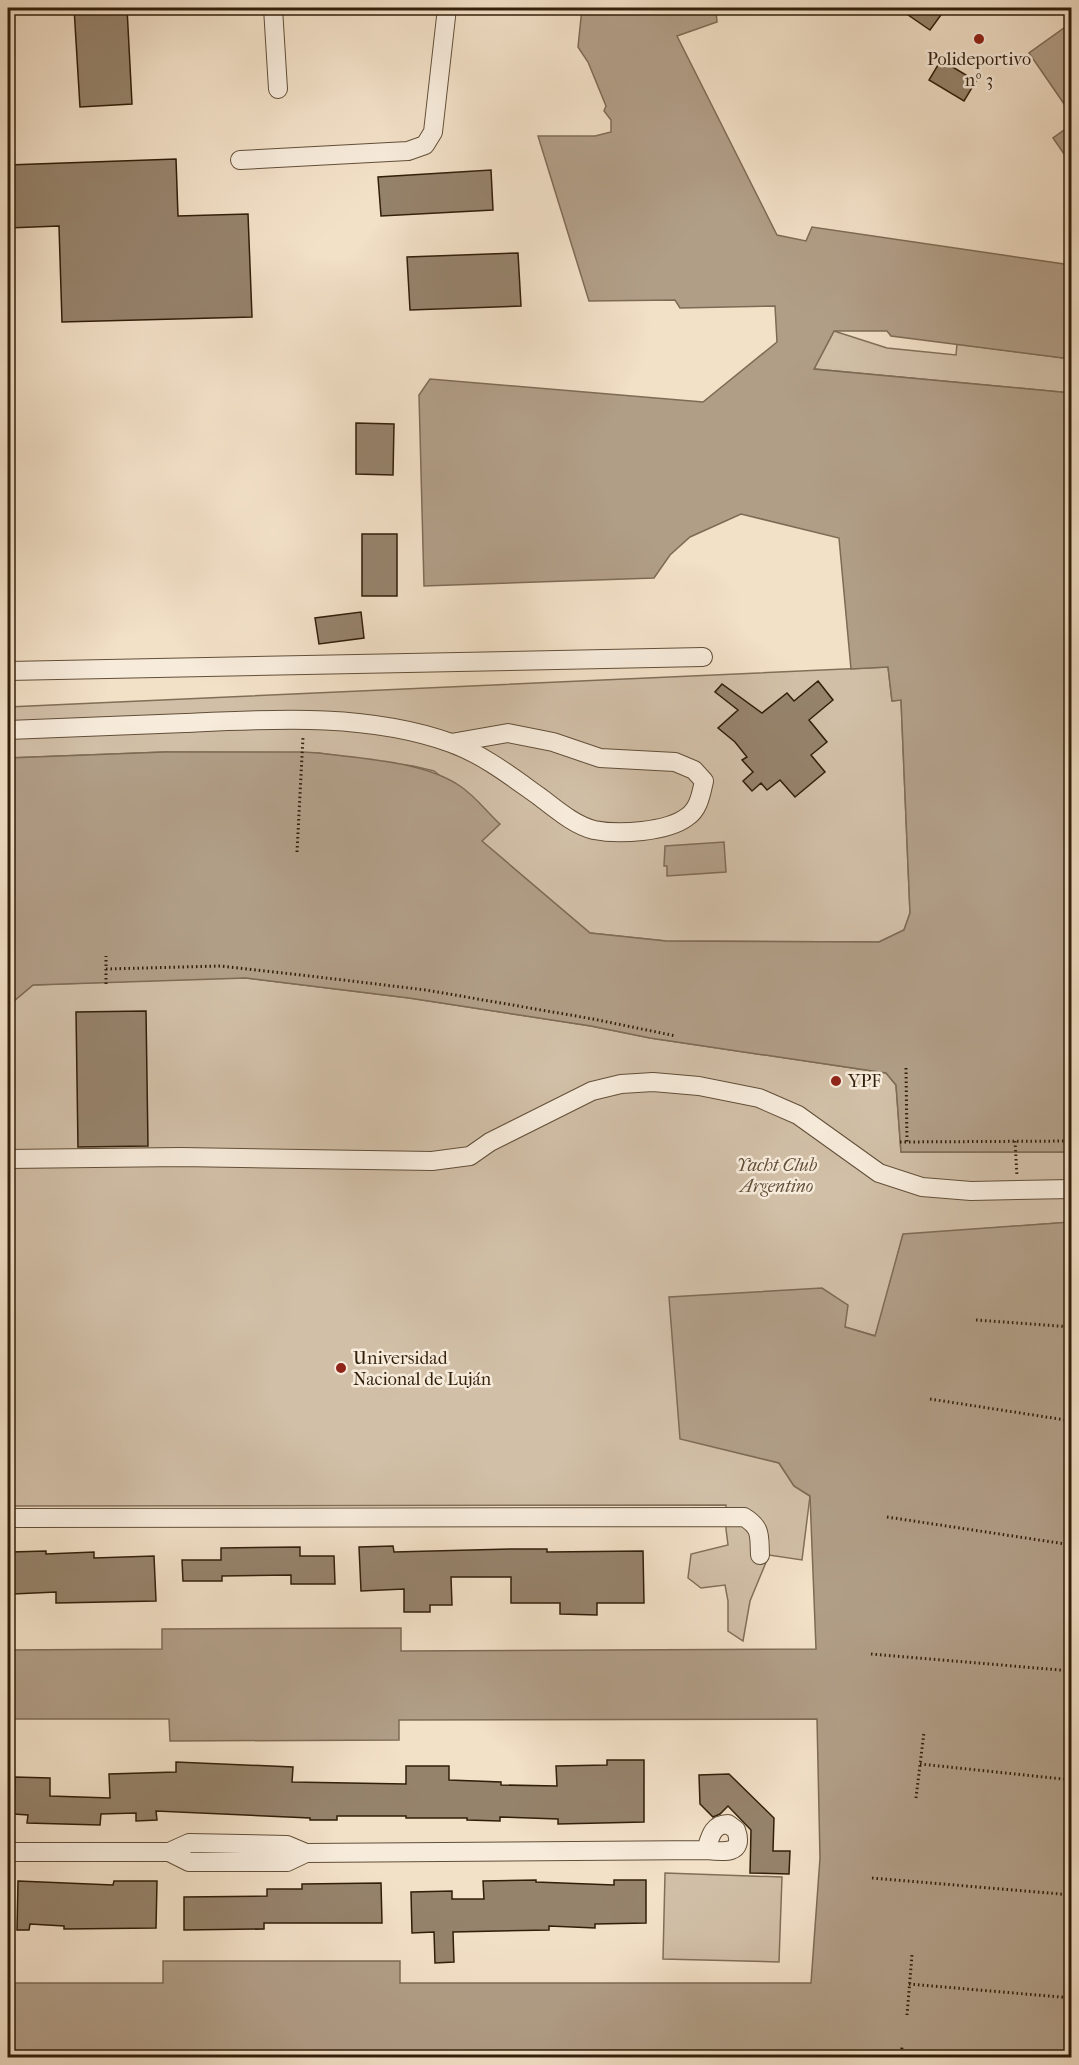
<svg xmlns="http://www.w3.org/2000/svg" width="1079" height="2065" font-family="'IM FELL French Canon',serif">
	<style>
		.green { fill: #d1bfa7; stroke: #826f58; stroke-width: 1.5 }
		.water { fill: #b19e87; stroke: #7e6b55; stroke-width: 1.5 }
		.building { fill: #96836c; stroke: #321f0a; stroke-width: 1.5 }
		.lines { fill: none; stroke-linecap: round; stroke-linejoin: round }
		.minor-casing { stroke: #624f39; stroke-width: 20 }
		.path { stroke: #321f0a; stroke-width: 3; stroke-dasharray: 1.5 3; stroke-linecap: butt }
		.minor { stroke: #f7ebdb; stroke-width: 18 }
		.poi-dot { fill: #8f2418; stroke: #f7ebdb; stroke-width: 2 }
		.labels { text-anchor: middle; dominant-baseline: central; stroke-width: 5; stroke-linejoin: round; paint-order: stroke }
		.poi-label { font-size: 18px; fill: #321f0a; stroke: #f7ebdb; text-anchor: start }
		.park-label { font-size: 18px; font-style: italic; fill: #624f39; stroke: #f7ebdb }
	</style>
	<rect width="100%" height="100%" fill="#f2e0c7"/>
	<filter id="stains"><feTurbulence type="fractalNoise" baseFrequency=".00333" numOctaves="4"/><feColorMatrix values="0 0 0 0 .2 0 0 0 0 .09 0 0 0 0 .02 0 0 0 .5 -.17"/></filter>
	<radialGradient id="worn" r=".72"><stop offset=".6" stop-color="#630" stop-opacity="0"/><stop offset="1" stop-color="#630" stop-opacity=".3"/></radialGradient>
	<path class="green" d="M 834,331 L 887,348 L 956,355 L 957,344 L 1071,359 L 1071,393 L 814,369 Z
		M 888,667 L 892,701 L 901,700 L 910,913 L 904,930 L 879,942 L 666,941 L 590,933 L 481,841 L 499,824 L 434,771 L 413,766 L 318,753 L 165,752 L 8,758 L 8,707 Z
		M 214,978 L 246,978 L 409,998 L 591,1026 L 650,1038 L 886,1073 L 896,1085 L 901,1152 L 1071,1152 L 1071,1222 L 903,1235 L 876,1336 L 845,1327 L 769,1460 L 779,1463 L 794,1486 L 810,1496 L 802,1560 L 769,1555 L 750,1601 L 743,1641 L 728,1631 L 728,1601 L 725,1585 L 701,1588 L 688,1578 L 691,1554 L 728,1545 L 726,1529 L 726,1505 L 8,1506 L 8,1006 L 33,985 Z
		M 665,1873 L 782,1877 L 779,1962 L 663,1959 Z"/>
	<path class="water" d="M 582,8 L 716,11 L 717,22 L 677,36 L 777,235 L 806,241 L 812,227 L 1071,265 L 1071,359 L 891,336 L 887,331 L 834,331 L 814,369 L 1071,393 L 1071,1152 L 901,1152 L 896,1085 L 886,1073 L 650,1038 L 591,1026 L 409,998 L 246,978 L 33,985 L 8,1006 L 8,758 L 165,752 L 303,752 L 318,753 C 363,759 423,761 460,786 C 475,796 487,812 500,824 L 482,841 L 590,933 L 666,941 L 879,942 L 904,930 L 910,913 L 901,700 L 892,701 L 888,667 L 851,669 L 839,538 L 741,514 L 690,537 L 670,555 L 654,578 L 424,586 L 419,395 L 430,379 L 703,402 L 777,342 L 775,306 L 680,308 L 675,300 L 589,301 L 538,136 L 595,136 L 611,132 L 611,120 L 604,111 L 606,106 L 588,62 L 578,47 Z
		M 1071,23 L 1071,114 L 1029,53 Z
		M 1071,125 L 1071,164 L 1053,138 Z
		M 724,842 L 726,872 L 667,876 L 667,866 L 664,866 L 665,846 Z
		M 1071,1222 L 1071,2057 L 804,2058 L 804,2051 L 586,2050 L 399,2051 L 398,2058 L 163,2058 L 163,2052 L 8,2052 L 8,1983 L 163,1983 L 163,1961 L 400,1961 L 400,1983 L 811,1983 L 820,1858 L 817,1719 L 399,1720 L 399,1740 L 170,1741 L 169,1719 L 8,1719 L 8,1650 L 162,1649 L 162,1629 L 401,1628 L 401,1651 L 816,1649 L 810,1496 L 794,1486 L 779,1463 L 680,1439 L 669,1297 L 822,1288 L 848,1305 L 845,1327 L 875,1336 L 903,1234 Z"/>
	<path class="building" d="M 74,8 L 127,8 L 132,104 L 80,107 Z
		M 898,8 L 946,8 L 930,30 Z
		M 941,60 L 976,81 L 964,101 L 929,80 Z
		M 176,159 L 178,216 L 248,214 L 252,317 L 62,322 L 59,226 L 8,228 L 8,165 Z
		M 491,170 L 493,210 L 381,216 L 378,177 Z
		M 518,253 L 521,306 L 410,310 L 407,257 Z
		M 356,423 L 394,424 L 393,475 L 356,474 Z
		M 362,534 L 397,534 L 397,596 L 362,596 Z
		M 361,612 L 364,638 L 319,644 L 315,618 Z
		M 818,681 L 833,700 L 809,720 L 827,742 L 811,755 L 825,772 L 795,797 L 780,780 L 767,790 L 761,783 L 752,791 L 743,781 L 753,772 L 742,760 L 747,757 L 735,742 L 718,728 L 738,710 L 715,692 L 722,684 L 762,713 L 787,693 L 794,701 Z
		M 146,1011 L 148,1146 L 78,1147 L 76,1012 Z
		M 393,1546 L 394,1552 L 511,1549 L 547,1549 L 547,1552 L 643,1551 L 644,1603 L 597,1603 L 597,1615 L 560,1614 L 560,1603 L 511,1603 L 511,1577 L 451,1577 L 452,1605 L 430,1605 L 430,1612 L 404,1612 L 404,1589 L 361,1591 L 359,1547 Z
		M 300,1547 L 300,1556 L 334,1556 L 335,1584 L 291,1584 L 291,1575 L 222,1576 L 222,1581 L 183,1581 L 182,1560 L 221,1560 L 221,1548 Z
		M 46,1551 L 46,1554 L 94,1552 L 94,1558 L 154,1556 L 156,1601 L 56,1603 L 56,1592 L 13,1594 L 11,1552 Z
		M 607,1760 L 644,1760 L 644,1822 L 558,1824 L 558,1819 L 500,1817 L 500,1821 L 467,1820 L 467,1818 L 406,1818 L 406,1816 L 337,1816 L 337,1820 L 310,1820 L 310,1818 L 156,1811 L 157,1820 L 136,1821 L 136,1813 L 101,1814 L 100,1825 L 27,1823 L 28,1815 L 14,1814 L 15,1777 L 50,1778 L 50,1796 L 110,1798 L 109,1774 L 176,1772 L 176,1762 L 293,1767 L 292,1782 L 406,1784 L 406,1766 L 449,1766 L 449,1780 L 501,1782 L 501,1785 L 557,1786 L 556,1766 L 607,1765 Z
		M 729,1774 L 774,1818 L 773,1851 L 790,1851 L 789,1874 L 750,1873 L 751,1830 L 728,1806 L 720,1814 L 713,1817 L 700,1804 L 699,1775 Z
		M 536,1880 L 536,1882 L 614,1885 L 614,1880 L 646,1880 L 646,1923 L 595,1924 L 595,1928 L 549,1926 L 549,1930 L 453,1932 L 454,1962 L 435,1963 L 434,1932 L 412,1933 L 411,1892 L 452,1891 L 452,1899 L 484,1899 L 483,1881 Z
		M 18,1881 L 113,1885 L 114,1881 L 157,1881 L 156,1928 L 64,1929 L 64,1926 L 30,1924 L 29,1930 L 17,1930 Z
		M 381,1883 L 382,1923 L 264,1923 L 264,1929 L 184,1930 L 184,1897 L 267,1896 L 267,1889 L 302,1889 L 302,1884 Z"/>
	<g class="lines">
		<g class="minor-casing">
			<path id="minor" d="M 273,8 L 278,89
				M 240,160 L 408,151 L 425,145 L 433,132 L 447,8
				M 8,671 L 703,657
				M 8,730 C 67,728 126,725 185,723 C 272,719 368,713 451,743 C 484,755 512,777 540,797 C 556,809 574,825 594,830 C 619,835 667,832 687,817 C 699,809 701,794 704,781 L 694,770 L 675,762 L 600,758 L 553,742 L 508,733 L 451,743
				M 8,1159 L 181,1157 L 432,1161 L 470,1156 L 490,1142 L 592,1091 L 621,1084 L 653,1082 L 699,1086 L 759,1098 L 798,1115 L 879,1173 L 922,1187 L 971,1191 L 1072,1189
				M 8,1518 L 744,1517 C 762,1528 759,1536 760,1555
				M 8,1852 L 169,1852 L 189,1843 L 287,1845 L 306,1853
				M 169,1852 L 189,1862 L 287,1862 L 306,1853 L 706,1850 C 723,1852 745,1855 736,1830 L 728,1824 C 712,1824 710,1838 706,1850"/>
		</g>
		<path class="path" d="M 297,852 L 303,737
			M 106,969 L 220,966 L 318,977 L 426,990 L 593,1019 L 676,1036
			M 106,984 L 106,956
			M 906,1068 L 907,1143
			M 1015,1141 L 1017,1176
			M 900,1142 L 1072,1141
			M 976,1320 L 1072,1327
			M 930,1399 L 1072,1421
			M 887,1517 L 1072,1545
			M 871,1654 L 1072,1671
			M 920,1764 L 1072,1780
			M 916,1798 L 924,1732
			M 872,1878 L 1072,1895
			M 909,1984 L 1072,1998
			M 907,2015 L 912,1955
			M 901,2058 L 902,2047"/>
		<use href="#minor" class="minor"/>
	</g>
	<g class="poi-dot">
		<circle cx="979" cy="39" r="6"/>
		<circle cx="836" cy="1081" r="6"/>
		<circle cx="341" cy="1368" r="6"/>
	</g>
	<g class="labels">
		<g class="poi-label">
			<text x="979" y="59" text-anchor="middle">Polideportivo<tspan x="979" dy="21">nº 3</tspan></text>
			<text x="848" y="1081">YPF</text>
			<text x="353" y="1358">Universidad<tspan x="353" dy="21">Nacional de Luján</tspan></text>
		</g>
		<g class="park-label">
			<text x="777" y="1165">Yacht Club<tspan x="777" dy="21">Argentino</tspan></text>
		</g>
	</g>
	<rect width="1079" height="2065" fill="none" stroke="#f2e0c7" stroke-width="30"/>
	<rect x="9" y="9" width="1061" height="2047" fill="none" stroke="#321f0a" stroke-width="3"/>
	<rect x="15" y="15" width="1049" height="2035" fill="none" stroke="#321f0a" stroke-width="1.5"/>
	<rect width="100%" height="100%" filter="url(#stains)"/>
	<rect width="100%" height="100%" fill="url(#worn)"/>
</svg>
